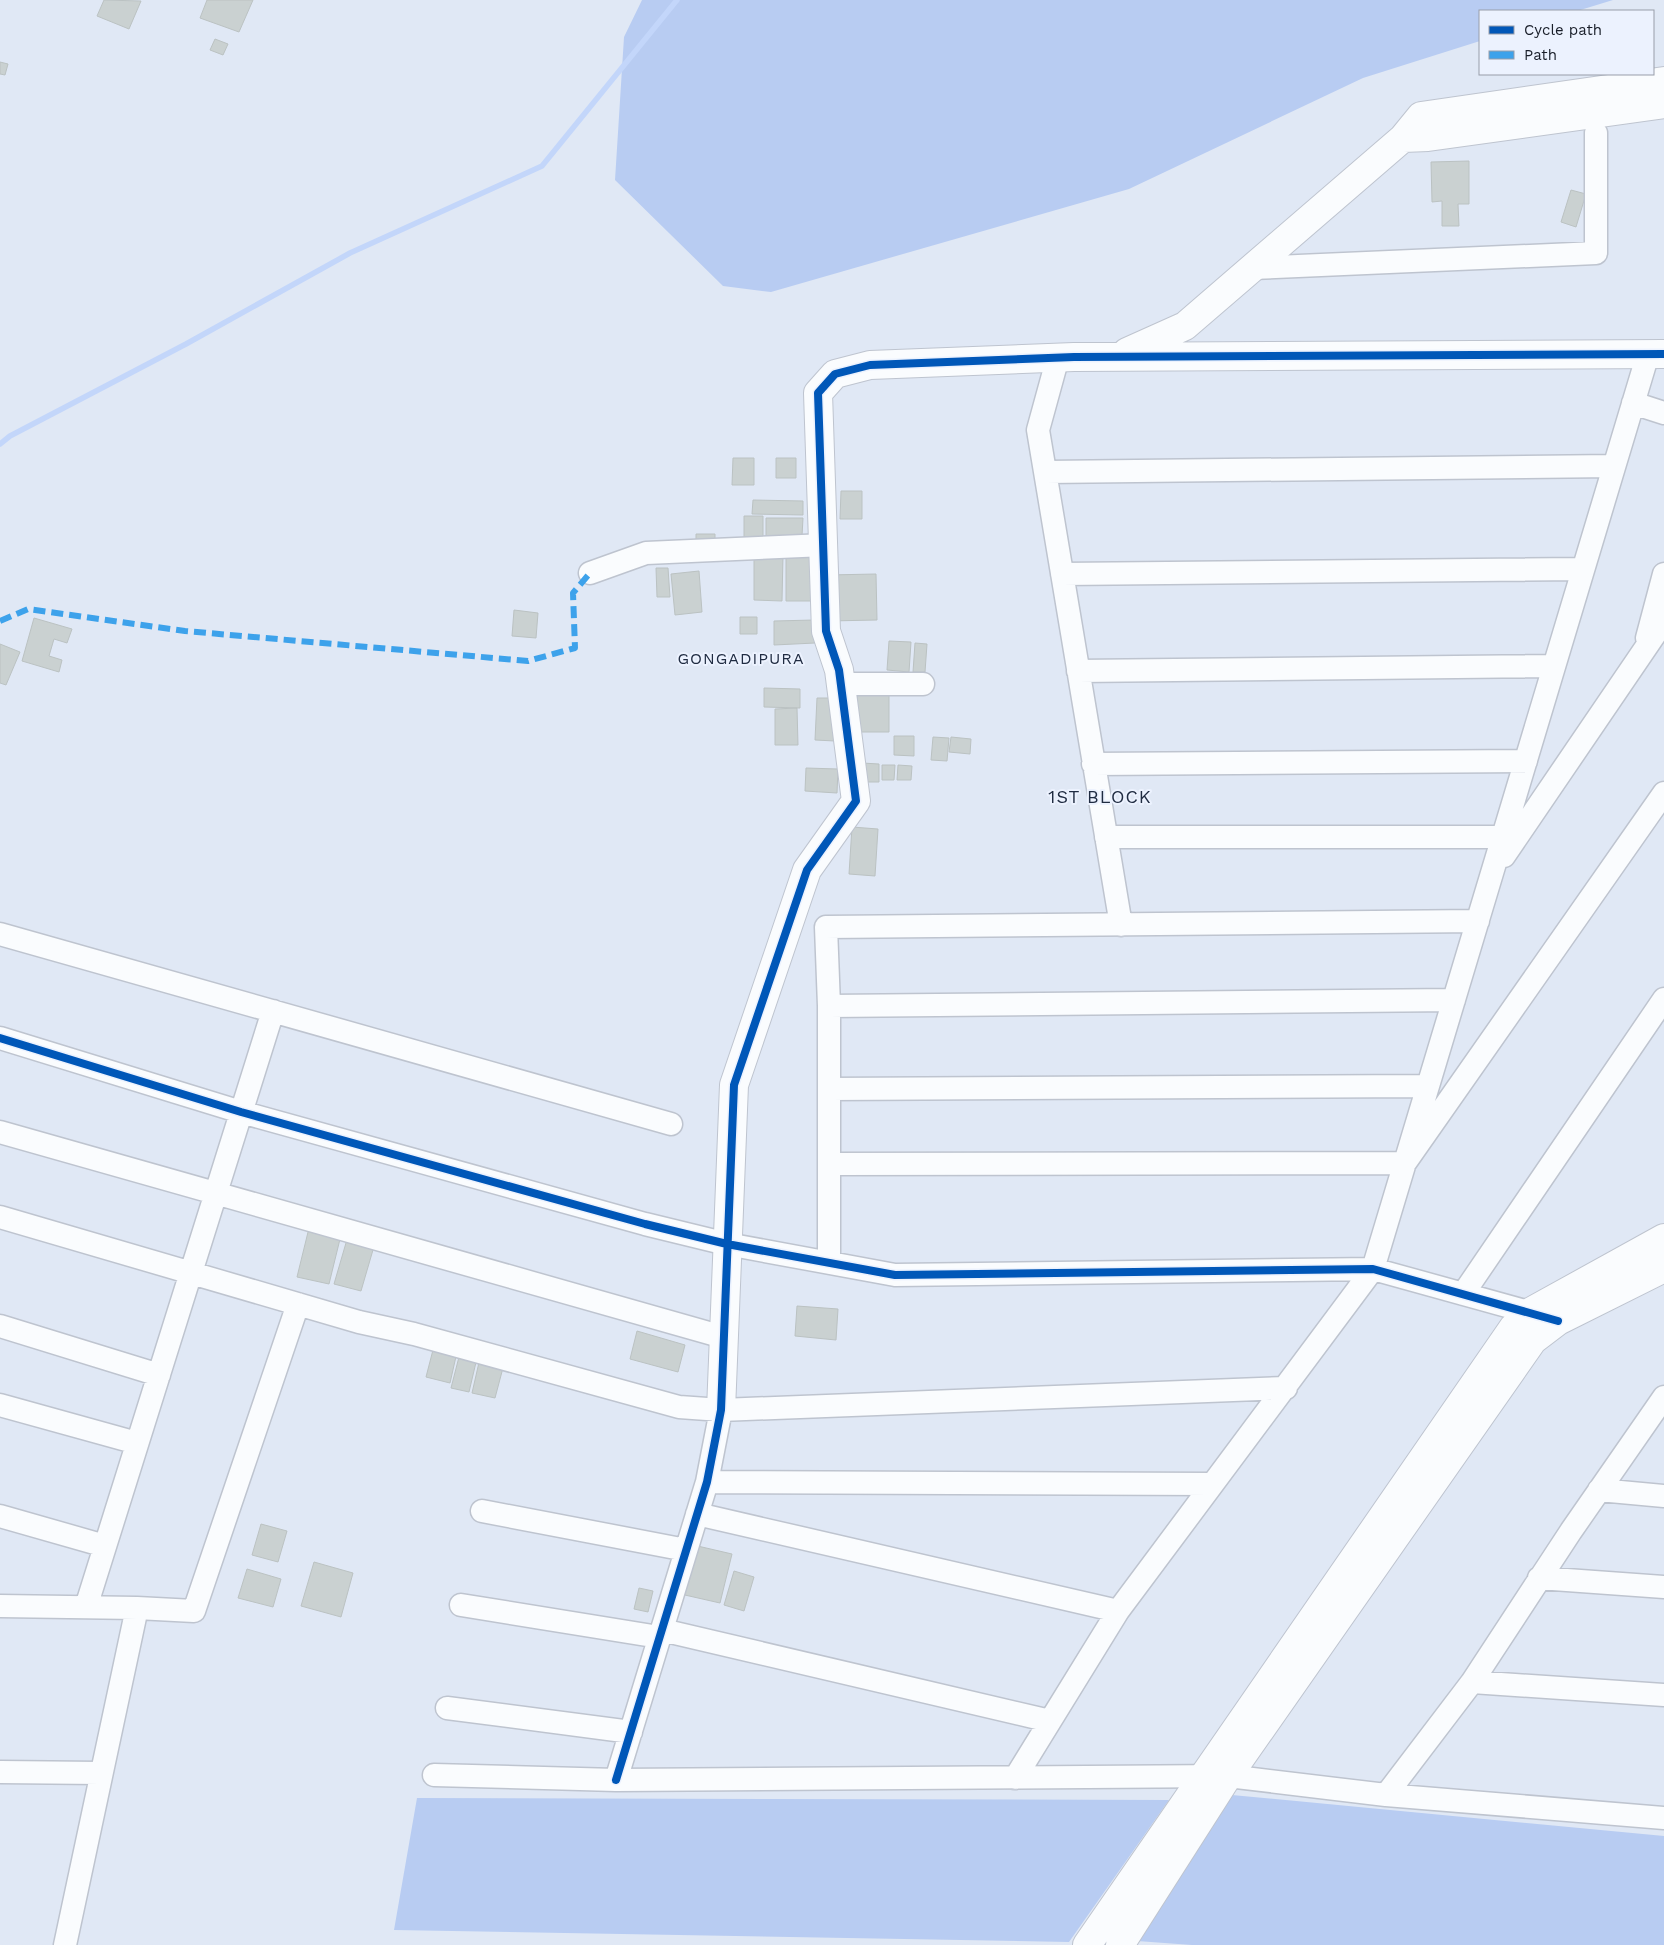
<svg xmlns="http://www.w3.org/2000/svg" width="1664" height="1945" font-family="'Work Sans',sans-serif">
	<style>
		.green { fill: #b8ccf2 }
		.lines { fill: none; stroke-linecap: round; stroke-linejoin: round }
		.stream { stroke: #c3d6fa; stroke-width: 5.5 }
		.building { fill: #cad1d1; stroke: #bbc2c2 }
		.street-casing { stroke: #bec4cf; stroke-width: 25 }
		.secondary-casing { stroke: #bec4cf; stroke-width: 30 }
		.street { stroke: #fafcfe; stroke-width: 22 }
		.secondary { stroke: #fafcfe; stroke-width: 28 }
		.quiet { stroke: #3da2eb; stroke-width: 6; stroke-dasharray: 12 6; stroke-linecap: butt }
		.cycleway-casing { stroke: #ecf2fe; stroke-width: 11 }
		.cycleway { stroke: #0057b8; stroke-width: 8 }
		.labels { text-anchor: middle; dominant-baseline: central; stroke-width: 4; stroke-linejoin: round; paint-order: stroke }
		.neighbourhood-label { font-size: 16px; letter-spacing: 1px; fill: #202c42; stroke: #ecf2fe }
		.quarter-label { font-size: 18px; letter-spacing: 1px; fill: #202c42; stroke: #ecf2fe }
	</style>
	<rect width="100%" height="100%" fill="#e0e8f5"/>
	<path class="green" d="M 642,0 L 1613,0 L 1577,11 L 1480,11 L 1480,41 L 1363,78 L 1129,189 L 771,292 L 723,286 L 615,180 L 624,37 Z
		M 1232,1795 L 1664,1836 L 1664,1945 L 1192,1945 L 1137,1941 Z
		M 417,1798 L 1169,1800 L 1069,1942 L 394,1930 Z"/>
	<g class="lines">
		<path class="stream" d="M 0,444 L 10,436 L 186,344 L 350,253 L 542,166 L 677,0"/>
	</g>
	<path class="building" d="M 104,0 L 141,1 L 129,29 L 97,16 Z
		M 207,0 L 253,0 L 239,32 L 200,18 Z
		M 215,39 L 228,44 L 223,55 L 210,50 Z
		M 0,62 L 8,64 L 5,75 L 0,74 Z
		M 1469,161 L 1469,204 L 1458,204 L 1459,226 L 1442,226 L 1442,201 L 1432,202 L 1431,162 Z
		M 1571,190 L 1586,194 L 1576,227 L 1561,222 Z
		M 733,458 L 754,458 L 754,485 L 732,485 Z
		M 776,458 L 796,458 L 796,478 L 776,478 Z
		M 841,491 L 862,491 L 862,519 L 840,519 Z
		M 753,500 L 803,501 L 803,515 L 752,514 Z
		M 744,516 L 763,516 L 763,537 L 744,537 Z
		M 766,518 L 803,518 L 802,536 L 766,536 Z
		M 696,534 L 715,534 L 715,546 L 696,546 Z
		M 754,555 L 783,555 L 782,601 L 754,600 Z
		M 786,555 L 813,555 L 813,601 L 786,601 Z
		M 656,568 L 668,568 L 670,597 L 657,597 Z
		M 699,571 L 702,612 L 675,615 L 671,574 Z
		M 876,574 L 877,620 L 828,621 L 827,575 Z
		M 514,610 L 538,613 L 536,638 L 512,636 Z
		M 740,617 L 757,617 L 757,634 L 740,634 Z
		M 34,618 L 72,629 L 67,643 L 54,639 L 49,656 L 62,660 L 59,672 L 22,661 Z
		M 814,620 L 815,643 L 774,645 L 774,621 Z
		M 889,641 L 911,642 L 909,672 L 887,670 Z
		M 915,643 L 927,644 L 925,672 L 913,672 Z
		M 0,644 L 20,652 L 6,685 L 0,683 Z
		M 764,688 L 800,689 L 800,708 L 764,707 Z
		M 857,694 L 889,694 L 889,732 L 856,732 Z
		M 817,698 L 836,698 L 835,741 L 815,740 Z
		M 797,708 L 798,745 L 775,745 L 775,709 Z
		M 894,736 L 914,736 L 914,756 L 894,755 Z
		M 933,737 L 949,738 L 947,761 L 931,760 Z
		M 951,737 L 971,739 L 970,754 L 949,752 Z
		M 862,763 L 879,764 L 879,782 L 861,782 Z
		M 882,765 L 895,765 L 894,780 L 882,780 Z
		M 898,765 L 912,766 L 911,780 L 897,780 Z
		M 806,768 L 838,769 L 837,793 L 805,791 Z
		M 852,827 L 878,829 L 875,876 L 849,874 Z
		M 309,1228 L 341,1235 L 329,1284 L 297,1277 Z
		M 348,1236 L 375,1243 L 361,1291 L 334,1284 Z
		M 797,1306 L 838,1309 L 836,1340 L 795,1336 Z
		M 637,1331 L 685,1345 L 678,1372 L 630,1359 Z
		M 434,1346 L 457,1352 L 450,1383 L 426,1377 Z
		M 460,1353 L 477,1358 L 469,1392 L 451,1388 Z
		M 480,1358 L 504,1364 L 495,1398 L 472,1393 Z
		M 261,1524 L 287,1531 L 278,1562 L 252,1555 Z
		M 689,1544 L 732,1554 L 720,1603 L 676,1593 Z
		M 314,1562 L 353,1573 L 341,1617 L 301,1606 Z
		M 247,1569 L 281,1579 L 273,1607 L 238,1598 Z
		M 734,1571 L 754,1577 L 744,1611 L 724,1605 Z
		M 639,1588 L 653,1591 L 648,1612 L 634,1609 Z"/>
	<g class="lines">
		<g class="street-casing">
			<path id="street" d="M 1252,268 L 1596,253 L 1596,133
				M 1058,357 L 1038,430 L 1121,925
				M 1633,403 L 1664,413
				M 1046,472 L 1614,466
				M 590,573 L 646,553 L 825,545
				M 1062,574 L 1583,569
				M 1647,638 L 1664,574
				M 1078,671 L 1554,666
				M 841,684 L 923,684
				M 1093,764 L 1526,761
				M 1106,837 L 1503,837
				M 1504,856 L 1664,621
				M 0,934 L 671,1124
				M 829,1006 L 1454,1000
				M 0,1038 L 241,1112 L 645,1224 L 727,1244 L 895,1275 L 1373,1269 L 1543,1316
				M 829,1089 L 1428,1086
				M 0,1132 L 723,1337
				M 829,1164 L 1405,1163 L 1664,793
				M 0,1217 L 359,1322 L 414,1334 L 679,1407 L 721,1410 L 1286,1388
				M 829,1262 L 829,1006 L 826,927 L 1478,921
				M 1463,1294 L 1664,999
				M 0,1326 L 159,1375
				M 0,1405 L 137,1443
				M 707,1482 L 1212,1484
				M 1599,1490 L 1664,1496
				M 482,1511 L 686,1550
				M 697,1514 L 1118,1611
				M 0,1516 L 105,1546
				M 1539,1578 L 1664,1587
				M 461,1605 L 659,1637
				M 0,1606 L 137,1608 L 194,1611 L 298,1304
				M 86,1607 L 273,1011
				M 662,1630 L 1050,1721
				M 1472,1682 L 1664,1695
				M 447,1708 L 631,1732
				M 0,1772 L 100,1773
				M 434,1775 L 616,1780 L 1228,1776 L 1386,1795 L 1664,1818
				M 1015,1778 L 1118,1611 L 1373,1269 L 1648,354
				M 616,1780 L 707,1482 L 721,1410
				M 1386,1795 L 1472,1682 L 1571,1531 L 1664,1397
				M 65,1945 L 137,1608"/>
		</g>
		<g class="secondary-casing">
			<path id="secondary" d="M 1403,138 L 1428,137 L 1664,104
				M 1127,352 L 1185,326 L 1403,138 L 1421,116 L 1664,81
				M 721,1410 L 734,1085 L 807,870 L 856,801 L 839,670 L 826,631 L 818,393 L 835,374 L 870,365 L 1074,357 L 1664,354
				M 1087,1945 L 1513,1328 L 1530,1312 L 1664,1238
				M 1120,1945 L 1228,1776 L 1533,1340 L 1558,1321 L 1664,1268"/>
		</g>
		<use href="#street" class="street"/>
		<use href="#secondary" class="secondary"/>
		<path class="quiet" d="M 0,621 L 28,609 L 185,631 L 528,661 L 575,648 L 573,593 L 590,573"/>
		<g class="cycleway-casing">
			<path id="cycleway" d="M 0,1038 L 241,1112 L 645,1224 L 727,1244 L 895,1275 L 1373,1269 L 1558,1321
				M 616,1780 L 707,1482 L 721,1410 L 734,1085 L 807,870 L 856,801 L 839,670 L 826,631 L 818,393 L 835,374 L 870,365 L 1074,357 L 1664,354"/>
		</g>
		<use href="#cycleway" class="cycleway"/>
	</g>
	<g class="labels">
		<g class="neighbourhood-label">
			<text x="741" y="658">GONGADIPURA</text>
		</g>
		<g class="quarter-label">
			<text x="1100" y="796">1ST BLOCK</text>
		</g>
	</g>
	<rect x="1479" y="10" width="175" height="65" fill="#ecf2fe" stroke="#989da9"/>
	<rect x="1489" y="26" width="25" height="8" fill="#0057b8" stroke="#989da9"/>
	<text x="1524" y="35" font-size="15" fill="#191e29">Cycle path</text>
	<rect x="1489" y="51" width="25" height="8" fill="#3da2eb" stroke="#989da9"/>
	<text x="1524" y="60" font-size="15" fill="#191e29">Path</text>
</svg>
